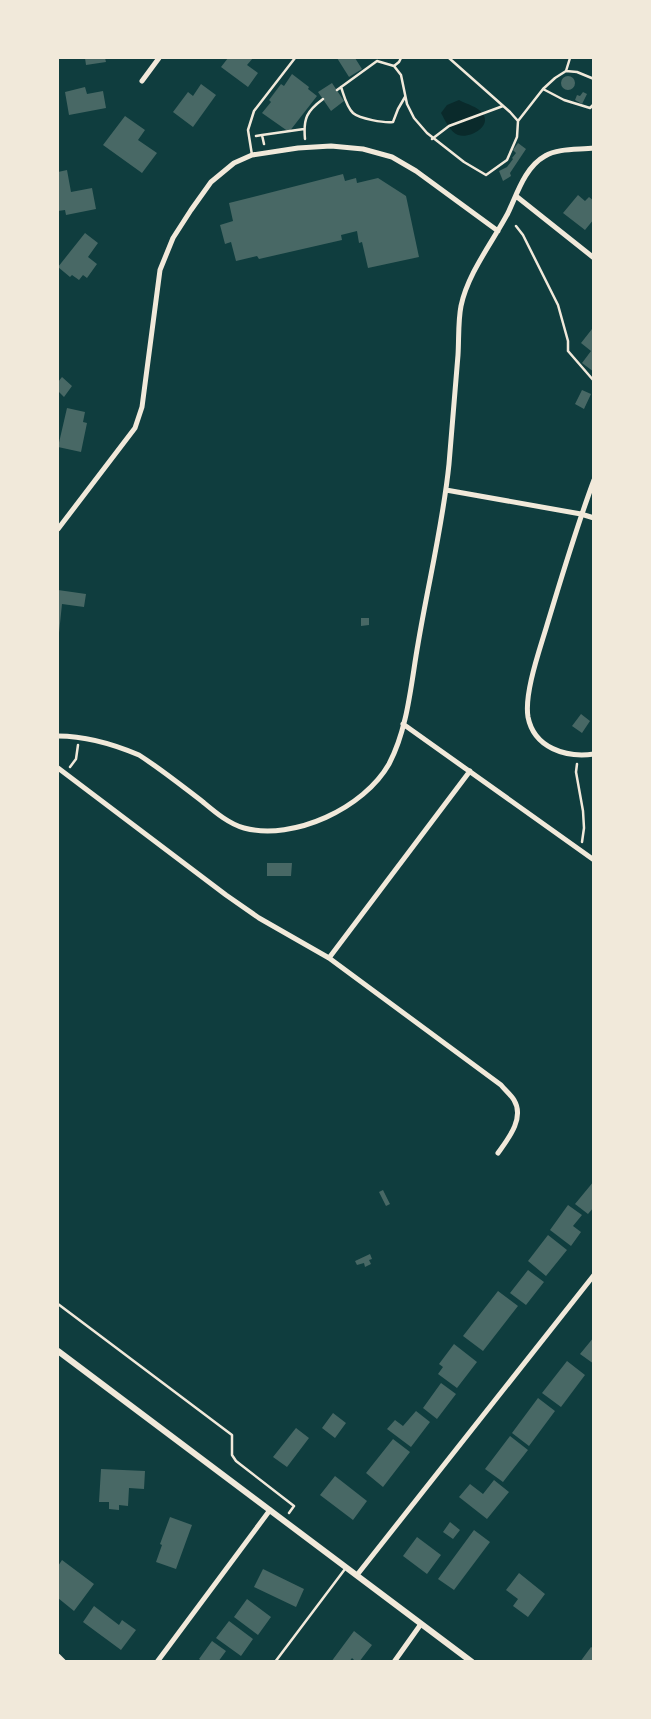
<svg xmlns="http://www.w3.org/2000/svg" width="651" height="1719" font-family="'DM Sans',sans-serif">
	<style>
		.water { fill: #0a2a2b }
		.building { fill: #486865 }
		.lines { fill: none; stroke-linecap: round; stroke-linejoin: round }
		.path { stroke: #f1e9da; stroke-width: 2.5 }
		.service { stroke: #f1e9da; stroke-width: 2.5 }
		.minor { stroke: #f1e9da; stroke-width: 5 }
		.tertiary { stroke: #f1e9da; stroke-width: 6 }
	</style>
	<rect width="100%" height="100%" fill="#0f3d3e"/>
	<path class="water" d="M 459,100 C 466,104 479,107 483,114 C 492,127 469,139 458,135 C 450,132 445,120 441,113 L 447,105 Z"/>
	<path class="building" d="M 85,58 L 105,58 L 106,62 L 86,65 Z
		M 228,58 L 253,58 L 247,65 L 258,73 L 248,87 L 221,67 Z
		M 337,58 L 355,58 L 362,69 L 349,77 Z
		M 292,74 L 309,87 L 308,89 L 317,96 L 289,132 L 262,113 L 271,102 L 269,100 L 281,84 L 284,86 Z
		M561 83a7 7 0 1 1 14 0a7 7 0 1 1-14 0Z
		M 332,83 L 344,101 L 331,111 L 318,92 Z
		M 201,84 L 216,95 L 193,127 L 173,112 L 188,92 L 193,96 Z
		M 85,87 L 87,94 L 103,91 L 106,108 L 69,115 L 65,92 Z
		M 583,92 L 587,94 L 582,104 L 575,100 L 577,95 L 580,96 Z
		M 125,116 L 145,130 L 138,140 L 157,153 L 142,173 L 103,145 Z
		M 518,143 L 526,149 L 510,173 L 511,176 L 503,181 L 499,171 L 507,167 L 513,159 L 512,158 L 516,153 L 513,150 Z
		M 67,170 L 71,192 L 92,188 L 96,209 L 66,215 L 65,210 L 58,211 L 58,172 Z
		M 343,174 L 345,181 L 356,178 L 357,183 L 378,178 L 406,196 L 419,257 L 368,268 L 362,242 L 359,243 L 357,231 L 341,235 L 342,240 L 259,259 L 257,256 L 236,261 L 231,242 L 225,244 L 220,225 L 233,221 L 229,203 Z
		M 578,195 L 585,201 L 589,197 L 594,201 L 594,219 L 585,230 L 563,213 Z
		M 85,233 L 98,243 L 88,257 L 97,264 L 87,278 L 83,275 L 79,280 L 72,275 L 70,277 L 58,267 Z
		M 592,329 L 594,330 L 594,372 L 582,363 L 591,351 L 581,343 Z
		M 62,377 L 72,386 L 64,397 L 58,391 L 58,382 Z
		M 582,390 L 591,394 L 584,409 L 575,404 Z
		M 67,408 L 85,412 L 83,422 L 87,423 L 81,452 L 58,447 Z
		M 58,590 L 86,594 L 84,607 L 62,604 L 59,633 Z
		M 361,618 L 369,618 L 369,625 L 361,626 Z
		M 581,714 L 590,721 L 582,733 L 572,726 Z
		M 267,863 L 292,863 L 291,876 L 267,876 Z
		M 594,1181 L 594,1207 L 588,1214 L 575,1204 Z
		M 383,1190 L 390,1204 L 386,1206 L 379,1192 Z
		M 568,1205 L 582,1215 L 573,1226 L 581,1232 L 571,1246 L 550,1230 Z
		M 548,1235 L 567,1250 L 546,1276 L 528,1261 Z
		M 370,1254 L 372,1259 L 369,1260 L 371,1264 L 365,1267 L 364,1263 L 357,1265 L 355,1261 Z
		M 528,1270 L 544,1282 L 526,1305 L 510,1293 Z
		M 498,1291 L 518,1306 L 483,1351 L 463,1336 Z
		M 594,1337 L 594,1364 L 580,1354 Z
		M 454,1344 L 477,1362 L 457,1388 L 438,1374 L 443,1367 L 439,1364 Z
		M 567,1361 L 585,1375 L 561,1407 L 542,1393 Z
		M 441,1383 L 456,1394 L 437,1419 L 423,1408 Z
		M 538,1398 L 555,1411 L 529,1446 L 512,1433 Z
		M 416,1411 L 430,1422 L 411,1447 L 387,1429 L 395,1420 L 403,1426 Z
		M 333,1413 L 346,1423 L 335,1438 L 322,1428 Z
		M 296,1428 L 309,1438 L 287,1467 L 273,1457 Z
		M 510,1436 L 528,1450 L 503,1482 L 485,1469 Z
		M 393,1439 L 410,1452 L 383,1487 L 366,1473 Z
		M 101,1469 L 145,1471 L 144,1489 L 129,1488 L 128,1506 L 119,1505 L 119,1510 L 109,1509 L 109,1502 L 99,1502 Z
		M 335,1476 L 367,1501 L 353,1520 L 320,1495 Z
		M 494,1480 L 509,1492 L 487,1519 L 459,1497 L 470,1484 L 483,1494 Z
		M 170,1517 L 192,1525 L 176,1569 L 156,1562 L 162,1545 L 160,1544 Z
		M 450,1522 L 460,1530 L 453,1539 L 443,1532 Z
		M 474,1530 L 490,1542 L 454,1590 L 438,1579 Z
		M 417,1537 L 441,1555 L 427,1574 L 403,1556 Z
		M 62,1560 L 94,1584 L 74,1611 L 58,1598 L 58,1566 Z
		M 263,1569 L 304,1589 L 296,1607 L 254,1587 Z
		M 519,1573 L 545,1594 L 528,1617 L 513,1606 L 518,1599 L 506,1590 Z
		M 247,1599 L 271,1617 L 258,1635 L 234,1617 Z
		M 94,1606 L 119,1625 L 122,1620 L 136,1630 L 121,1650 L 83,1622 Z
		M 229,1621 L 253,1639 L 241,1656 L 216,1638 Z
		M 354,1631 L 372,1645 L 359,1662 L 356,1662 L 352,1658 L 349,1662 L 331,1662 Z
		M 212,1641 L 226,1651 L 218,1662 L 203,1662 L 199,1659 Z
		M 591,1647 L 594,1649 L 594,1662 L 580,1662 Z"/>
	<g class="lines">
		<path class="path" d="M 449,58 L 510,112 L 518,121
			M 394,66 L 399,62 L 401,58
			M 566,71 L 570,58
			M 341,87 C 344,95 346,106 353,113 C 360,119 384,123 393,122 L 398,109 L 405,97
			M 543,89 L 564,100 L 590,108 L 594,104
			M 337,90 L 377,61 L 394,66 L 401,75 L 407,104 L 414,118 L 427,133 L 464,162 L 486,175 L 507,160 L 517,137 L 518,121 L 543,89 L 555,78 L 566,71 L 577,72 L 594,79
			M 262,135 L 304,129
			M 256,136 L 262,135 L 264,144
			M 305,139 C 303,118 307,111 323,99
			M 432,139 L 449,126 L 503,106
			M 516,226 L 523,235 L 558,305 L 568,341 L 568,351 L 594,381
			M 577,764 L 576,772 L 583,811 L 584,828 L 582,842
			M 70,767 L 76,759 L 78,745
			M 58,1304 L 232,1435 L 232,1455 L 236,1461 L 294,1506 L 289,1513"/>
		<path class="service" d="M 252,155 L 248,130 L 254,111 L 295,58
			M 275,1662 L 345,1569"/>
		<path class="minor" d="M 142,81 L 159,58
			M 516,196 L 594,258
			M 594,480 C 576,528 562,576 547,625 C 540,649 524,693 528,717 C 534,748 566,758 594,754
			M 446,490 L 581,514 L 594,518
			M 58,529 L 135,428 L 142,407 L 160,270 L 173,238 L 191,210 L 211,182 L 234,163 L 252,155 L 298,148 L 331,146 L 363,149 L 392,157 L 416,171 L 498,231
			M 403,724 L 594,860
			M 58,736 C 86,736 113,744 139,755 C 161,769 182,786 203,802 C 215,812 229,824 244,828 C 294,841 364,808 389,764 C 408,728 411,683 418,644 C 428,584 443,524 449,464 C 452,428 455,391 458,355 C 459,339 458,321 461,306 C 468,273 492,243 508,213 C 517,194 525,167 545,156 C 558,148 579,150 594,148
			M 58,768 L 226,895 L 259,918 L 329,958 L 501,1085 C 505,1090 511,1095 514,1100 C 525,1118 508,1139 498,1153
			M 329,958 L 470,771
			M 357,1575 L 594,1275
			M 58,1656 L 64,1662
			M 157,1662 L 270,1510
			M 394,1662 L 421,1624"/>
		<path class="tertiary" d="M 58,1351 L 472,1662"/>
	</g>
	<rect width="651" height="1719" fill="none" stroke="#f1e9da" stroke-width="118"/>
</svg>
